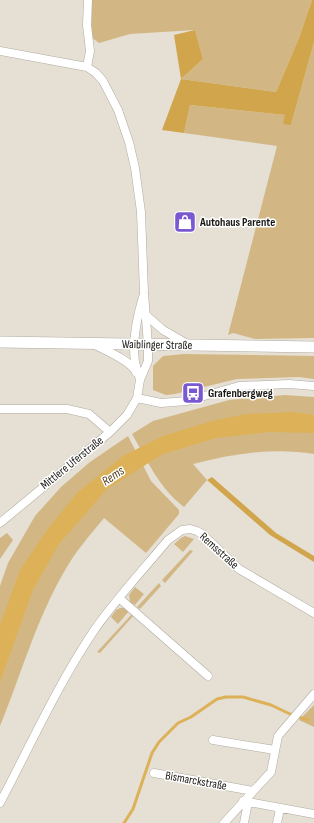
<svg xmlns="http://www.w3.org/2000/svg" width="314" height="823" font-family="'Sofia Sans Condensed',sans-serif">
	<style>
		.green { fill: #d2b785 }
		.forest { fill: #d1a54b }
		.water { fill: #ddb157 }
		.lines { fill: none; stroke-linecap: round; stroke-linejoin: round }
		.stream { stroke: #ddb157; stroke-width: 3 }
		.minor-casing { stroke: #b0aba1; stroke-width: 9 }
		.secondary-casing { stroke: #b0aba1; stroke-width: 12 }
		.minor { stroke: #fff; stroke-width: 8 }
		.secondary { stroke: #fff; stroke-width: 11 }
		.labels { text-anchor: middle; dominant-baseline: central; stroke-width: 3; stroke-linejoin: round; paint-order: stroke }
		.poi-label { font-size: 12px; font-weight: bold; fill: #1a1814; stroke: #fff; text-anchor: start }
		.street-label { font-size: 12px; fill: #1a1814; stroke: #fff }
		.water-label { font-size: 13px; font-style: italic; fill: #523f19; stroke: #fff }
	</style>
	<rect width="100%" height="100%" fill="#e5dfd4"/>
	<path class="green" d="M 92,0 L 312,0 L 299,38 L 276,92 L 181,79 L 203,59 L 195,30 L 130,34 L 99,43 L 91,37 Z
		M 314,42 L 314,338 L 255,339 L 233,333 L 228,335 L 277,146 L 184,133 L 190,105 L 285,115 L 291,125 Z
		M 184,354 L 314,356 L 314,379 L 299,377 L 237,379 L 175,394 L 166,395 L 153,390 L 153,366 L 163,356 Z
		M 285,395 L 314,397 L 314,454 C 273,447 233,454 193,464 L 207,480 L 184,507 C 159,488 147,460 132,434 L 153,421 L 229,400 Z
		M 128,436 L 151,481 L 179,510 L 179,514 L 146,553 L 104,518 C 90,535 75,552 64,572 C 36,620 21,675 0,726 L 0,586 L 8,563 L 35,516 L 61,487 L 90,462 Z
		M 7,533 L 13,540 L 0,559 L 0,538 Z
		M 185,536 L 194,539 L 183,552 L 174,544 L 181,538 Z
		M 190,550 L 193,551 L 165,583 L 162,580 Z
		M 159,583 L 161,586 L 140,609 L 137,607 Z
		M 135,587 L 144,594 L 135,605 L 130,602 L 129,595 Z
		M 120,608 L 125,608 L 129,611 L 118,624 L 111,617 L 116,610 Z
		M 132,614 L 134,615 L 100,653 L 97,652 Z
		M 314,705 L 314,727 L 299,720 Z"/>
	<path class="forest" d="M 312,0 L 314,0 L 314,42 L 291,125 L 283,124 L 285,115 L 190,105 L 184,133 L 162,130 L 181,79 L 174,35 L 195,30 L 203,59 L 181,79 L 276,92 L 299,38 Z
		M 212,477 L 276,533 L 314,556 L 314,562 L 270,535 L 207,480 Z"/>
	<path class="water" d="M 294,412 L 314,415 L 314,433 L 269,432 L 216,438 L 163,454 L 107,489 L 59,544 L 33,590 L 0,682 L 0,625 L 20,570 L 47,530 L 77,493 L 123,456 L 163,436 L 212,421 L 246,414 Z"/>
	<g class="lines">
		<path class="stream" d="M 124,823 L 133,809 L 152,753 L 159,742 L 178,723 L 191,717 L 217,699 L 226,697 L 243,697 L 271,705 L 290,714 L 308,720"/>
		<g class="minor-casing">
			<path id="minor" d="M 0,51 L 87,67 L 96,73 L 103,81 L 118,110 L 129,142 L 135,168 L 141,212 L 144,293 L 148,345 L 148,361 L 140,380 L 137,398 L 127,415 L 110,432 L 0,523
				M 87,67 L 90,51 L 87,25 L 88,0
				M 146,315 L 163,330 L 189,345
				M 95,345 C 107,351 131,361 136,372
				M 140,380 C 139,375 136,368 135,362 C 132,341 137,317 143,297
				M 137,398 L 161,403 L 187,401 L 239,386 L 289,384 L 314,386
				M 0,409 L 67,409 L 89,414 L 110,432
				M 119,598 L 208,676
				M 213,740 L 275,750
				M 154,773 L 253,791
				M 243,801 L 314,814
				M 0,803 C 30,746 57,686 93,632 C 115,600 143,570 168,540 L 182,530 L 190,529 L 197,531 L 202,534 L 239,569 L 314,613
				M 224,823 L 271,772 L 278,736 L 314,694
				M 244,823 L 248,802
				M 277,823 L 280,809"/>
		</g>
		<g class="secondary-casing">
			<path id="secondary" d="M 0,342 L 314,347"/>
		</g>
		<use href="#minor" class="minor"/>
		<use href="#secondary" class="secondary"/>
	</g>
	<defs>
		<g id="shop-square" transform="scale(1.15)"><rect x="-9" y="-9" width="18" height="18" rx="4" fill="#7a58d2" stroke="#fff"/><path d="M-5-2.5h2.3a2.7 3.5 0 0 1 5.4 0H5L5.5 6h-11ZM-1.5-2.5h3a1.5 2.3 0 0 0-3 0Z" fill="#fff"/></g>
		<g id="bus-square" transform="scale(1.15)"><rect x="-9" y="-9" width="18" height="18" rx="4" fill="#7a58d2" stroke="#fff"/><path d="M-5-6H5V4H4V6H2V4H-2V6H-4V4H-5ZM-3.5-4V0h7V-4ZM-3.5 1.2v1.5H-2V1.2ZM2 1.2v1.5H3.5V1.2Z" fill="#fff"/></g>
	</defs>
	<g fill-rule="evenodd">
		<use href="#shop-square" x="185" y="222"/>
		<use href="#bus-square" x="193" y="393"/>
	</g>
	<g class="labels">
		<g class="poi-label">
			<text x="200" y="222">Autohaus Parente</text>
			<text x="208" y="393">Grafenbergweg</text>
		</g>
		<g class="street-label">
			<text transform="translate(157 345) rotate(1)">Waiblinger Straße</text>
			<text transform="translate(72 463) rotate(-39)">Mittlere Uferstraße</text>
			<text transform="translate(219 551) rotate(42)">Remsstraße</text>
			<text transform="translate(196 781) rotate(10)">Bismarckstraße</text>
		</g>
		<g class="water-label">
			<text transform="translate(113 476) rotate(-34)">Rems</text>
		</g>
	</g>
</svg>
